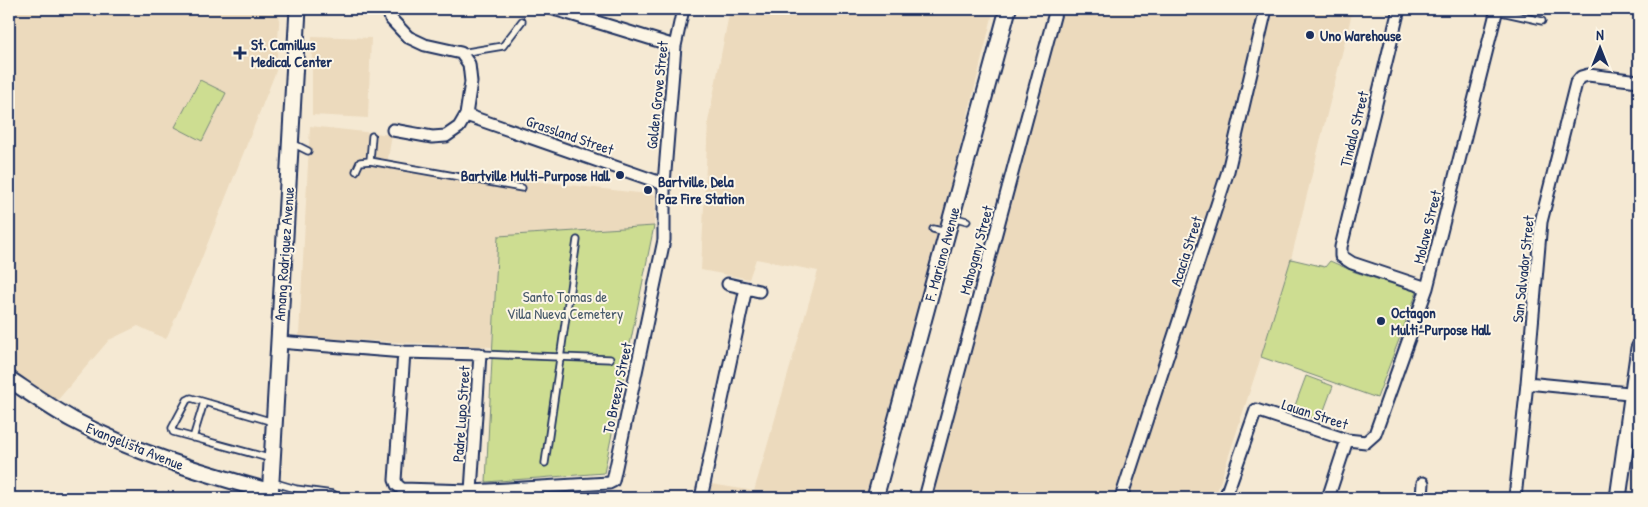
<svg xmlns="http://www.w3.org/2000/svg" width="1648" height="507" font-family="'Patrick Hand',sans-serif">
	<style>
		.built { fill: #ecdabd }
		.green { fill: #cddd91; stroke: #748678 }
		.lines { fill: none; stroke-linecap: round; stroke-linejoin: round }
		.stream { stroke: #6a8ebc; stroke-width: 4 }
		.lane-casing { stroke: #1b2f5e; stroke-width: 9 }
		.street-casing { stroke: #1b2f5e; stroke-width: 15 }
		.secondary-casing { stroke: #1b2f5e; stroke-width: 19 }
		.lane { stroke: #fcf5e5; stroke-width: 5.5 }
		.street { stroke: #fcf5e5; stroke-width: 11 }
		.secondary { stroke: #fcf5e5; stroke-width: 15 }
		.poi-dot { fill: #1b2f5e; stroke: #fcf5e5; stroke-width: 2 }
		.labels { text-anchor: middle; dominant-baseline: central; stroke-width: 4; stroke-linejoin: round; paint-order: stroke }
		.poi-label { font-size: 15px; font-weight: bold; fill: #1b2f5e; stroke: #fcf5e5; text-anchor: start }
		.street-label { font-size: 15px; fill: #1b2f5e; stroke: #fcf5e5 }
		.park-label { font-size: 15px; fill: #485a6b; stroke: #fcf5e5 }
	</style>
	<rect width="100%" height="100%" fill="#f5e9d3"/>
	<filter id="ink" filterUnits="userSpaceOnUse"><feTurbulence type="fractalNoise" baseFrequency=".02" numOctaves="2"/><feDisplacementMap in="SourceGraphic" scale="10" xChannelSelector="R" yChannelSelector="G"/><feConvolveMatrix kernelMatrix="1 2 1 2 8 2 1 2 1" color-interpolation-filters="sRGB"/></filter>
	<g filter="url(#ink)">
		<path class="built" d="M 9,9 L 280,9 L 276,71 L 199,265 L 166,339 L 138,326 L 109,340 L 56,402 L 9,370 Z
			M 730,9 L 994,9 L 874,498 L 709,498 L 711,484 L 754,491 L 818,271 L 756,259 L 749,279 L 701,270 L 708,122 Z
			M 1049,9 L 1353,9 L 1291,259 L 1261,357 L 1215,498 L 918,498 Z
			M 312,36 L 371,38 L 368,118 L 312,115 Z
			M 310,126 L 392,135 L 387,164 L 656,195 L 654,226 L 498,236 L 492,347 L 332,339 L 299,336 Z"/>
		<path class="green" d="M 200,80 L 226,93 L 202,141 L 175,127 Z
			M 654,226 L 604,473 L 486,482 L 498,236 Z
			M 1291,259 L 1325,267 L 1330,261 L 1355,272 L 1417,292 L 1377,398 L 1261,357 Z
			M 1306,376 L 1333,386 L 1320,421 L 1293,411 Z"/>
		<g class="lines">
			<path class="stream" d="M 1528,9 L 1537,11 L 1540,9"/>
			<g class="lane-casing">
				<path id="lane" d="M 1497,11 L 1542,21
					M 461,53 L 503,46 L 522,21
					M 292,143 L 308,151
					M 370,161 L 372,136
					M 356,171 L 360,162 L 370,161 L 522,188
					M 952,217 L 967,221
					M 933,229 L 946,232
					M 480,354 L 610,359
					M 193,438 L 204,402
					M 272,459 L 173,432 L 172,428 L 187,400 L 191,398 L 273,422
					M 545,463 L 577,240
					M 272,482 L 296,489 L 333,494 L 339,498"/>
			</g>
			<g class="street-casing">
				<path id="street" d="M 387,9 L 391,19 L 408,37 L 425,45 L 461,53 L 469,64 L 471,82 L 466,115 L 459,127 L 446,136 L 432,137 L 393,130
					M 554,9 L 675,46
					M 1399,9 L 1341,247 L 1341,256 L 1352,263 L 1427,288
					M 466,115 L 664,184
					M 728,284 L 759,291
					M 279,342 L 404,352 L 480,354 L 471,491
					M 404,352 L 395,480 L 397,485 L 402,489 L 471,491 L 609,483 L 613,481 L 664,240 L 664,184 L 675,46 L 683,9
					M 1527,383 L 1639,394
					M 701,498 L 746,288
					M 925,498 L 1056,9
					M 1121,498 L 1228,171 L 1266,9
					M 1225,498 L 1256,410 L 1347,440 L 1366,442 L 1375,434 L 1427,288 L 1497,9
					M 1328,498 L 1347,440
					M 1422,498 L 1423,483
					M 1515,498 L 1527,383 L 1541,222 L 1576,83 L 1581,77 L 1588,75 L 1639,81"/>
			</g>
			<g class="secondary-casing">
				<path id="secondary" d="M 9,379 C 30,393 51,408 73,420 C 135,453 203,473 271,492
					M 270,498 L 298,9
					M 875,498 L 1008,9
					M 1618,498 L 1639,348"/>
			</g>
			<use href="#lane" class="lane"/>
			<use href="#street" class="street"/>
			<use href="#secondary" class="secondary"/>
		</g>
	</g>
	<g class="poi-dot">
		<circle cx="1310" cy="35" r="5"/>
		<path d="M237.5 45.5h5v5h5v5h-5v5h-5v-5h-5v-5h5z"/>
		<circle cx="620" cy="175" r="5"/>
		<circle cx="648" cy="190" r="5"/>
		<circle cx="1381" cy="321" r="5"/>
	</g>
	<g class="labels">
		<g class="poi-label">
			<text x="1320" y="35">Uno Warehouse</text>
			<text x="251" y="44">St. Camillus<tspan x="251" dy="17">Medical Center</tspan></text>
			<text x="610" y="175" text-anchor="end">Bartville Multi-Purpose Hall</text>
			<text x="658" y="181">Bartville, Dela<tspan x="658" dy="17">Paz Fire Station</tspan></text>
			<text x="1391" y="312">Octagon<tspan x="1391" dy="17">Multi-Purpose Hall</tspan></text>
		</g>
		<g class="street-label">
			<text transform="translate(657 95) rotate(-84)">Golden Grove Street</text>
			<text transform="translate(1354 129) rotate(-76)">Tindalo Street</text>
			<text transform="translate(570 135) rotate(19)">Grassland Street</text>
			<text transform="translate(1427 227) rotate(-76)">Molave Street</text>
			<text transform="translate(976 250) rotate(-75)">Mahogany Street</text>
			<text transform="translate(1186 251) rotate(-72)">Acacia Street</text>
			<text transform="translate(284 254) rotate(-86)">Amang Rodriguez Avenue</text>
			<text transform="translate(942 254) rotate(-75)">F. Mariano Avenue</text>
			<text transform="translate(1523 269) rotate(-84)">San Salvador Street</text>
			<text transform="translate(617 388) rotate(-78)">To Breezy Street</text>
			<text transform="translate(461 414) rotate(-86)">Padre Lupo Street</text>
			<text transform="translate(1315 414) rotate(18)">Lauan Street</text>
			<text transform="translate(135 446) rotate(22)">Evangelista Avenue</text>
		</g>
		<g class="park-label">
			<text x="565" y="296">Santo Tomas de<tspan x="565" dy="17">Villa Nueva Cemetery</tspan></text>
		</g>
	</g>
	<rect width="1648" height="507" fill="none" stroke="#fcf5e5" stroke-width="30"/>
	<rect x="15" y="15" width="1618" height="477" fill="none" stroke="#1b2f5e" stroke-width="2" filter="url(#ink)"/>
	<g transform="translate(1600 48)" stroke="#fcf5e5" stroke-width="4" paint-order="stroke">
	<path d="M0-4L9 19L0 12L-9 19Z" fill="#1b2f5e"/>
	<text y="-8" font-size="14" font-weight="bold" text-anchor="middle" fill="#1b2f5e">N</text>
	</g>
</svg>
